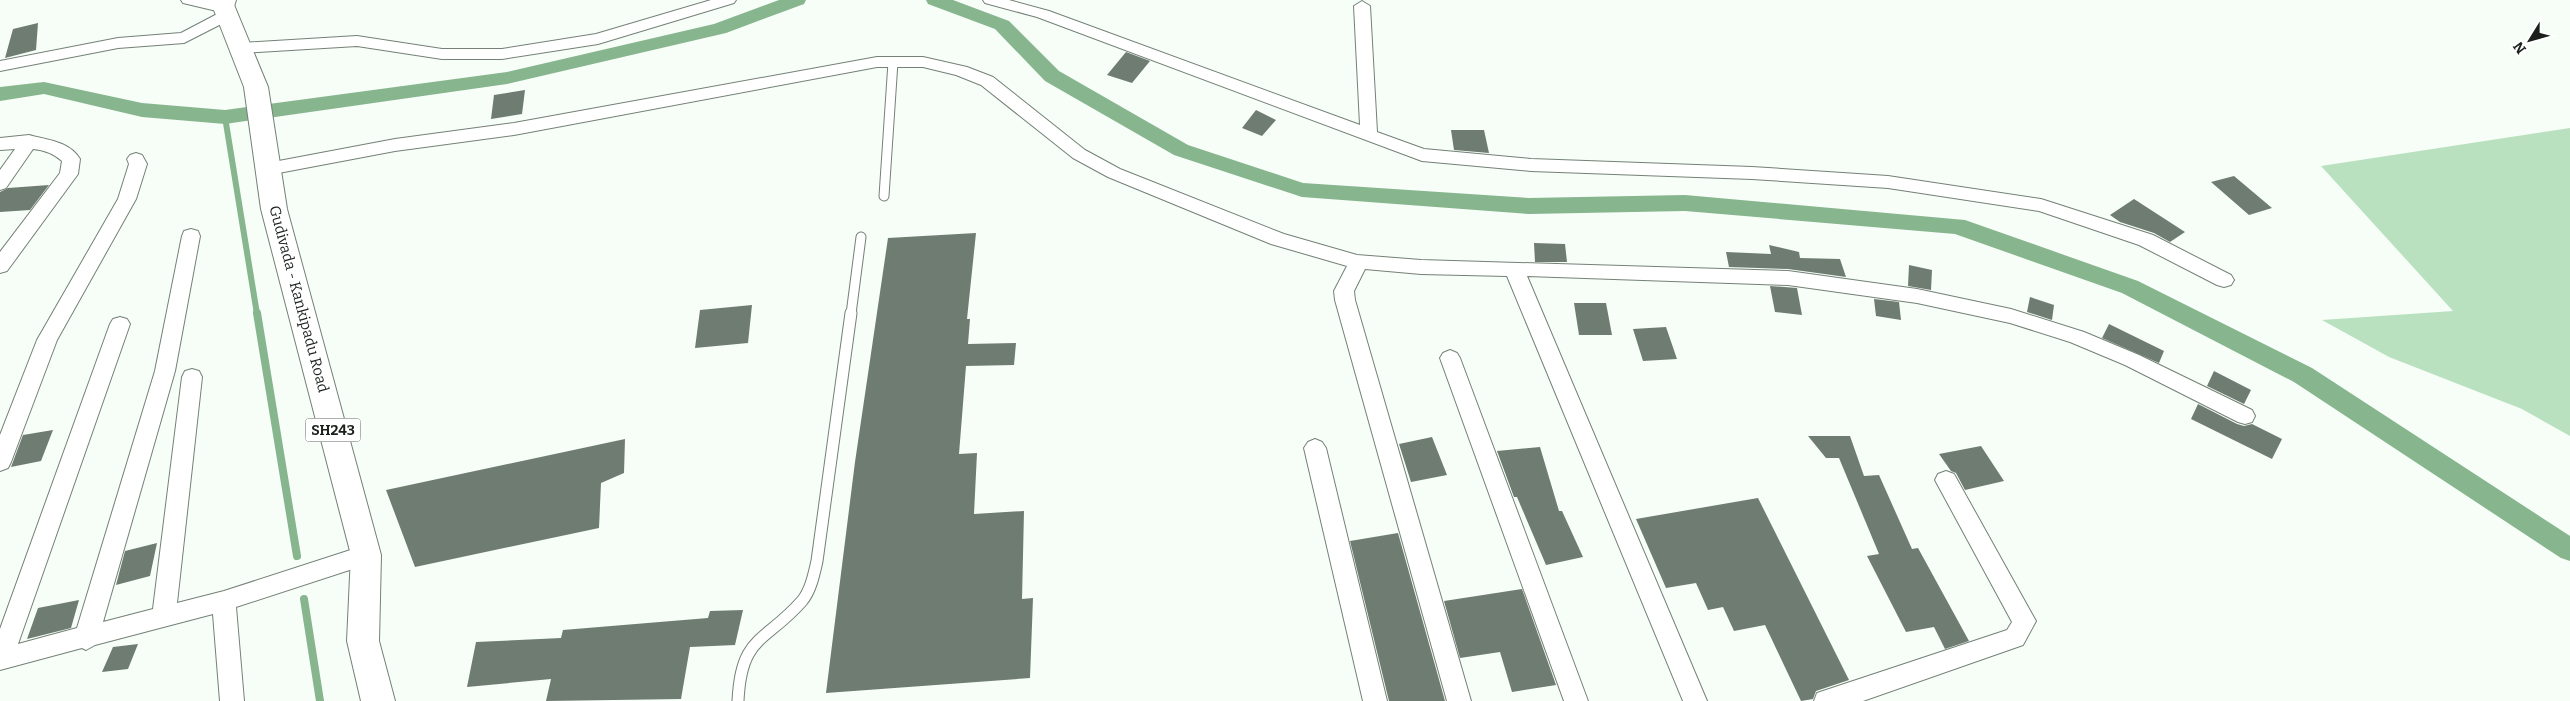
<svg xmlns="http://www.w3.org/2000/svg" width="2570" height="701" font-family="Bitter,serif">
	<style>
		.green { fill: #bae1bf }
		.lines { fill: none; stroke-linecap: round; stroke-linejoin: round }
		.stream-far1 { stroke: #87b58e; stroke-width: 6 }
		.stream { stroke: #87b58e; stroke-width: 8 }
		.canal { fill: #87b58e; fill-rule: evenodd }
		.building { fill: #6f7c71 }
		.lane-far1-casing { stroke: #748176; stroke-width: 11 }
		.lane-casing { stroke: #748176; stroke-width: 13 }
		.street-casing { stroke: #748176; stroke-width: 2 }
		.primary-casing { stroke: #748176; stroke-width: 2 }
		.lane-far1 { stroke: #fff; stroke-width: 9 }
		.lane { stroke: #fff; stroke-width: 11 }
		.street { fill: #fff; fill-rule: evenodd }
		.primary { fill: #fff; fill-rule: evenodd }
		.labels { text-anchor: middle; dominant-baseline: central; stroke-width: 4; stroke-linejoin: round; paint-order: stroke }
		.shield { fill: #fff; stroke: #5f6360; stroke-width: 1 }
		.shield-label { font-size: 14px; font-weight: bold; fill: #1b201c }
		.street-label { font-size: 15px; fill: #1b201c; stroke: #fff }
	</style>
	<rect width="100%" height="100%" fill="#f6fef7"/>
	<path class="green" d="M 2570,128 L 2570,436 L 2522,409 L 2389,357 L 2322,320 L 2453,311 L 2321,166 Z"/>
	<g class="lines">
		<path class="stream-far1" d="M 225,117 L 257,314"/>
		<path class="stream" d="M 257,313 L 297,556
			M 304,599 L 320,701"/>
		<path class="canal" d="M 779,0 L 806,0 L 804,4 L 726,33 L 507,84 L 225,124 L 142,117 L 44,94 L 0,101 L 0,87 L 44,82 L 142,103 L 225,110 L 507,72 L 714,24 Z
			M 926,0 L 953,0 L 1009,21 L 1059,71 L 1188,145 L 1303,183 L 1529,198 L 1685,195 L 1965,220 L 2138,281 L 2312,368 L 2570,536 L 2570,561 L 2561,558 L 2294,382 L 2122,293 L 1955,234 L 1685,211 L 1529,214 L 1302,197 L 1174,155 L 1045,81 L 995,29 L 928,4 Z"/>
	</g>
	<path class="building" d="M 38,23 L 36,50 L 5,58 L 13,29 Z
		M 1126,52 L 1150,61 L 1132,83 L 1107,75 Z
		M 525,90 L 522,114 L 491,119 L 494,95 Z
		M 1256,110 L 1276,120 L 1262,136 L 1242,128 Z
		M 1451,130 L 1484,130 L 1489,153 L 1454,150 Z
		M 2234,176 L 2272,208 L 2249,215 L 2211,182 Z
		M 49,185 L 30,210 L 0,212 L 0,192 L 8,188 Z
		M 2134,199 L 2185,232 L 2170,242 L 2154,233 L 2120,222 L 2110,215 Z
		M 976,233 L 967,319 L 970,319 L 968,344 L 1016,343 L 1014,365 L 966,366 L 959,454 L 977,453 L 974,514 L 1024,511 L 1022,599 L 1033,598 L 1030,678 L 826,693 L 855,462 L 888,238 Z
		M 1534,243 L 1565,244 L 1567,262 L 1535,262 Z
		M 1769,245 L 1799,252 L 1800,258 L 1840,259 L 1846,277 L 1788,269 L 1729,267 L 1726,252 L 1771,254 Z
		M 1909,265 L 1932,270 L 1931,290 L 1908,286 Z
		M 1770,286 L 1797,288 L 1802,315 L 1775,312 Z
		M 2030,297 L 2054,305 L 2052,320 L 2027,312 Z
		M 1874,299 L 1899,302 L 1901,320 L 1876,316 Z
		M 1574,303 L 1606,303 L 1612,335 L 1579,335 Z
		M 752,305 L 748,343 L 695,348 L 700,310 Z
		M 2109,324 L 2164,351 L 2159,363 L 2102,338 Z
		M 1666,327 L 1677,359 L 1643,361 L 1633,329 Z
		M 2214,371 L 2251,390 L 2244,404 L 2207,386 Z
		M 2198,404 L 2237,424 L 2244,426 L 2252,424 L 2282,439 L 2272,459 L 2191,419 Z
		M 53,430 L 41,461 L 11,467 L 23,435 Z
		M 1808,436 L 1850,436 L 1864,476 L 1879,475 L 1912,549 L 1918,548 L 1969,641 L 1945,649 L 1934,627 L 1906,632 L 1867,556 L 1879,554 L 1839,458 L 1826,458 Z
		M 1432,437 L 1447,475 L 1411,482 L 1399,444 Z
		M 625,439 L 624,473 L 601,483 L 599,528 L 415,567 L 386,490 Z
		M 1981,446 L 2004,481 L 1965,490 L 1956,473 L 1951,471 L 1939,454 Z
		M 1540,447 L 1559,511 L 1562,511 L 1583,557 L 1546,565 L 1517,497 L 1514,497 L 1497,451 Z
		M 1758,498 L 1849,680 L 1816,691 L 1813,699 L 1801,701 L 1765,625 L 1734,631 L 1723,607 L 1708,610 L 1696,583 L 1666,588 L 1636,519 Z
		M 1398,533 L 1445,701 L 1389,701 L 1350,541 Z
		M 157,543 L 150,576 L 116,585 L 125,551 Z
		M 1522,589 L 1556,685 L 1512,692 L 1500,652 L 1460,658 L 1444,601 Z
		M 79,600 L 71,628 L 27,639 L 38,608 Z
		M 743,610 L 735,645 L 690,647 L 681,699 L 546,701 L 551,679 L 467,687 L 476,642 L 561,638 L 563,630 L 708,618 L 710,611 Z
		M 138,644 L 128,669 L 102,672 L 113,647 Z"/>
	<g class="lines">
		<g class="lane-far1-casing">
			<path id="lane-far1" d="M 884,196 L 893,62
				M 851,314 L 861,237"/>
		</g>
		<g class="lane-casing">
			<path id="lane" d="M 738,701 C 741,635 765,643 802,601 C 811,590 814,574 817,561 L 851,313"/>
		</g>
		<g class="street-casing">
			<path id="street" d="M 181,0 L 236,0 L 233,10 L 237,14 L 235,17 L 184,43 L 118,48 L 0,71 L 0,61 L 118,38 L 181,33 L 221,12 L 183,3 Z
				M 711,0 L 736,0 L 734,3 L 598,44 L 502,59 L 442,59 L 357,46 L 241,53 L 235,52 L 233,48 L 235,44 L 241,43 L 357,36 L 442,49 L 502,49 L 596,34 Z
				M 983,0 L 1009,0 L 1049,11 L 1360,125 L 1354,6 L 1362,1 L 1370,6 L 1377,132 L 1424,149 L 1531,159 L 1752,167 L 1888,176 L 2041,199 L 2153,235 L 2231,275 L 2234,280 L 2231,285 L 2224,287 L 2217,285 L 2139,245 L 2039,211 L 1888,188 L 1752,179 L 1531,171 L 1422,161 L 1037,17 L 985,3 Z
				M 877,57 L 923,57 L 967,67 L 993,77 L 1085,150 L 1120,169 L 1284,234 L 1357,255 L 1421,260 L 1788,271 L 1917,289 L 2011,309 L 2084,332 L 2139,355 L 2252,410 L 2255,416 L 2252,422 L 2245,424 L 2238,422 L 2125,365 L 2070,342 L 2010,323 L 1917,303 L 1788,285 L 1527,276 L 1707,701 L 1683,701 L 1507,276 L 1421,274 L 1365,269 L 1354,291 L 1355,300 L 1471,701 L 1447,701 L 1335,300 L 1334,291 L 1347,266 L 1271,244 L 1108,177 L 1073,158 L 981,85 L 956,75 L 923,67 L 877,67 L 514,135 L 395,151 L 268,175 L 262,173 L 259,169 L 262,165 L 268,163 L 395,139 L 514,123 Z
				M 29,135 C 47,140 69,141 80,159 L 78,174 L 7,271 L 0,273 L 0,252 L 60,173 L 62,161 C 53,153 44,150 33,149 L 6,188 L 0,190 L 0,170 L 15,149 L 0,150 L 0,138 Z
				M 136,153 L 142,155 L 147,164 L 136,199 L 57,340 L 11,462 L 8,468 L 0,471 L 0,435 L 37,340 L 118,199 L 129,164 L 127,159 L 130,155 Z
				M 191,229 L 198,231 L 200,236 L 175,371 L 103,622 L 153,609 L 182,377 L 185,371 L 192,369 L 199,371 L 202,377 L 177,603 L 224,591 L 366,545 L 374,548 L 377,555 L 374,562 L 236,607 L 244,701 L 220,701 L 213,614 L 95,645 L 86,650 L 82,648 L 0,670 L 0,629 L 110,324 L 113,319 L 120,317 L 127,319 L 130,324 L 18,644 L 77,628 L 155,371 L 182,236 L 184,231 Z
				M 1450,350 L 1457,353 L 1460,358 L 1588,701 L 1564,701 L 1440,358 L 1443,353 Z
				M 1315,439 L 1322,442 L 1326,448 L 1387,701 L 1363,701 L 1304,448 L 1308,442 Z
				M 1946,471 L 1954,474 L 2032,614 L 2036,621 L 2023,645 L 1863,701 L 1814,701 L 1817,693 L 2007,630 L 2012,622 L 1935,480 L 1938,474 Z"/>
		</g>
		<g class="primary-casing">
			<path id="primary" d="M 210,0 L 232,0 L 268,87 L 287,209 L 381,555 L 379,641 L 395,701 L 361,701 L 347,641 L 351,555 L 261,209 L 244,87 Z"/>
		</g>
		<use href="#lane-far1" class="lane-far1"/>
		<use href="#lane" class="lane"/>
		<use href="#street" class="street"/>
		<use href="#primary" class="primary"/>
	</g>
	<g class="labels">
		<rect class="shield" x="305.5" y="418.5" width="55" height="23" rx="4"/>
		<g class="shield-label">
			<text x="333" y="430">SH243</text>
		</g>
		<g class="street-label">
			<text transform="translate(299 299) rotate(75)">Gudivada - Kankipadu Road</text>
		</g>
	</g>
	<g transform="translate(2530 40) rotate(233)" stroke="#ffffff" stroke-width="4" paint-order="stroke">
	<path d="M0-4L9 19L0 12L-9 19Z" fill="#1b201c"/>
	<text y="-8" font-size="14" font-weight="bold" text-anchor="middle" fill="#1b201c">N</text>
	</g>
</svg>
